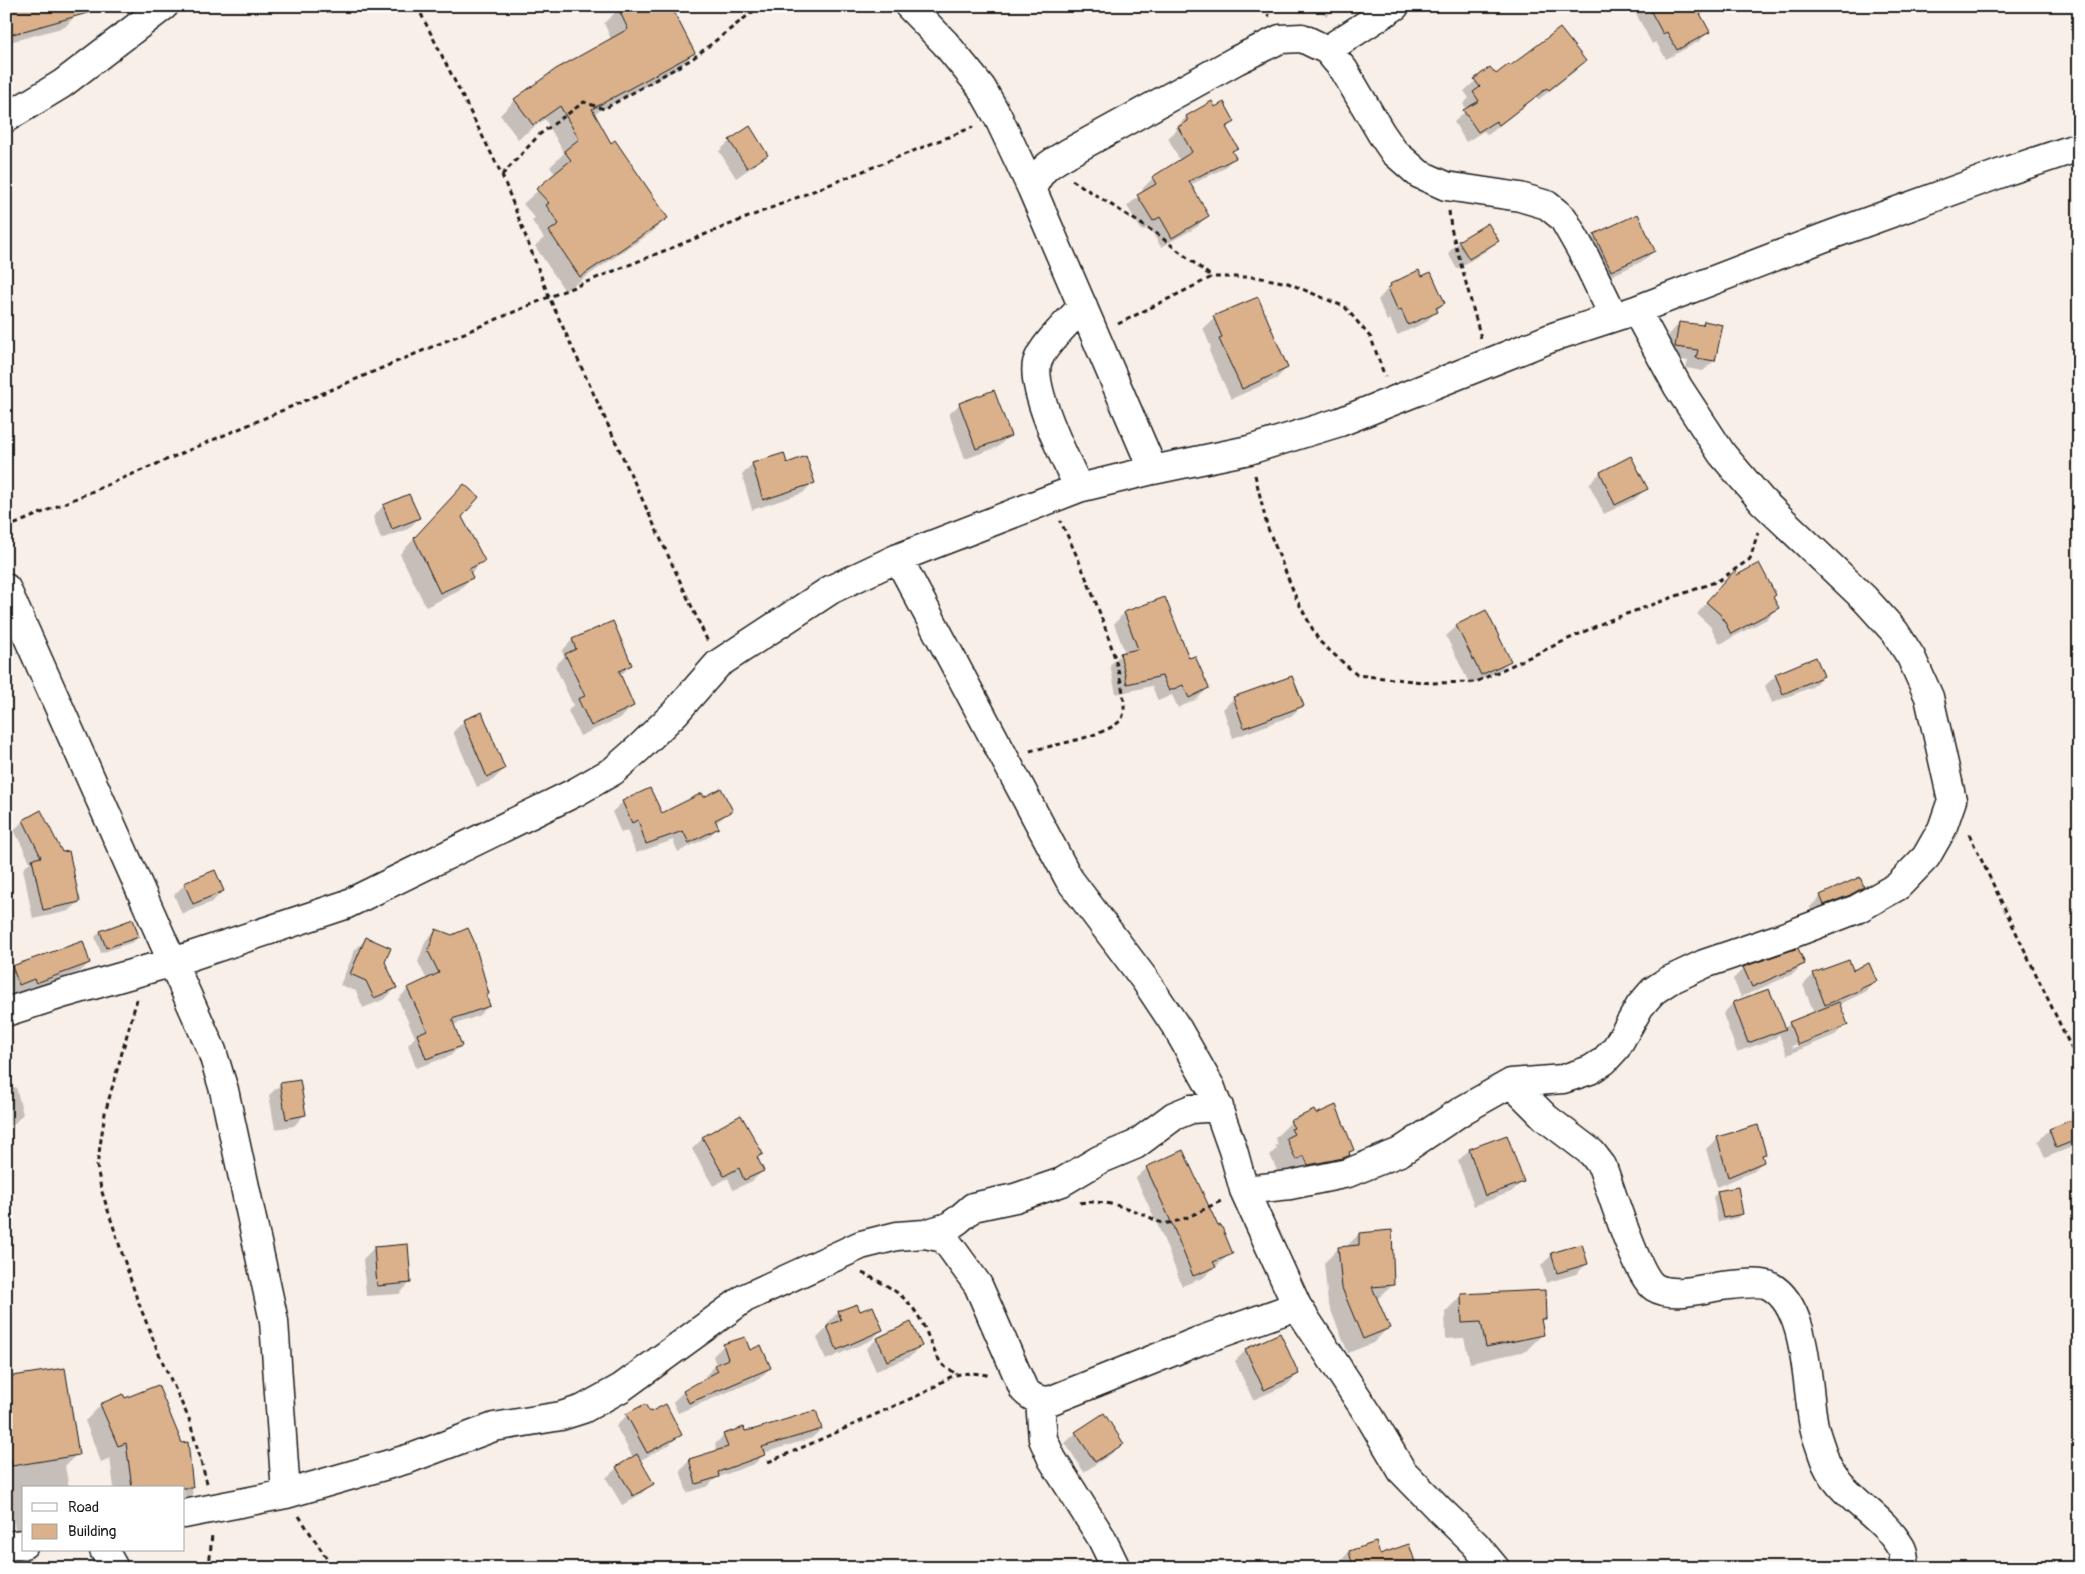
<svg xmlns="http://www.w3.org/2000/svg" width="2085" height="1574" font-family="Pangolin,sans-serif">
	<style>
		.shadow { fill: #0003; fill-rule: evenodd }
		.building { fill: #dbb18c; stroke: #1c1c1c }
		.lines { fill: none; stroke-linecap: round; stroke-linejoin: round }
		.minor-casing { stroke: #1c1c1c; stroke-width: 31 }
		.path { stroke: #1c1c1c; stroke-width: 3; stroke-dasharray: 5 4; stroke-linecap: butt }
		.minor { stroke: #fff; stroke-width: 28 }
	</style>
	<rect width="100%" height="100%" fill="#f8efe8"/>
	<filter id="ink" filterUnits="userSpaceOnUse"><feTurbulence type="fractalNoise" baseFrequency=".02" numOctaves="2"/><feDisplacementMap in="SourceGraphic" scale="10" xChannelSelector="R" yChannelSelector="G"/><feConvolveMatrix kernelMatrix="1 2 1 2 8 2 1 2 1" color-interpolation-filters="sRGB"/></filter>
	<g filter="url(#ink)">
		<path class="shadow" d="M 6,6 L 75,16 L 65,27 L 10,42 L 6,47 Z
			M 1309,6 L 1339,6 L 1326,16 L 1320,8 L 1314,13 Z
			M 1632,6 L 1705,6 L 1707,10 L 1700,16 L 1709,32 L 1698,42 L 1666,59 L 1656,42 L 1652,44 Z
			M 619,9 L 694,53 L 679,68 L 594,114 L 611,145 L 667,218 L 652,232 L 565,291 L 535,246 L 544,238 L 532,221 L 535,218 L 523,204 L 556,174 L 550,167 L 564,153 L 545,119 L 518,139 L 500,115 L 515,100 L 556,70 L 611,39 L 604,23 Z
			M 1585,61 L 1574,72 L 1538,100 L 1536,97 L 1488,135 L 1484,131 L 1466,142 L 1454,122 L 1467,110 L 1463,104 L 1469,98 L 1464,91 L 1490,68 L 1496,76 Z
			M 1215,108 L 1234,122 L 1226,129 L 1236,147 L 1231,153 L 1234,158 L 1223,169 L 1190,185 L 1207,216 L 1197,227 L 1161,247 L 1149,227 L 1142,231 L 1127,206 L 1144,192 L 1142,189 L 1153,178 L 1180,161 L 1168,138 L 1177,130 L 1176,128 L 1186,117 Z
			M 730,141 L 766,155 L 755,165 L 736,178 L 719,151 Z
			M 1638,216 L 1654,251 L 1643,261 L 1600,281 L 1584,246 L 1595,235 Z
			M 1497,241 L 1486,251 L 1457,269 L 1448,253 L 1459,242 Z
			M 1391,285 L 1444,303 L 1425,323 L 1397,335 L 1390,319 L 1387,321 L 1378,300 Z
			M 1258,299 L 1287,368 L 1276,379 L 1231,399 L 1209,351 L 1211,348 L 1203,328 L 1214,318 Z
			M 1704,322 L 1714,361 L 1703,371 L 1686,368 L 1688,361 L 1665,357 L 1669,334 L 1680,323 L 1701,326 Z
			M 960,404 L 1009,436 L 998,447 L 965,459 L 949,414 Z
			M 1631,458 L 1646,488 L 1635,499 L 1604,514 L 1589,484 L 1600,473 Z
			M 752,464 L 786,464 L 813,482 L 803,493 L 752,510 L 742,475 Z
			M 409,496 L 419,518 L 408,529 L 381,539 L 373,517 L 383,506 Z
			M 450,500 L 483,561 L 470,574 L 471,578 L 457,592 L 426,607 L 400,554 Z
			M 1737,576 L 1772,598 L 1777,608 L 1767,619 L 1720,644 L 1710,626 L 1697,614 L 1724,583 Z
			M 1165,598 L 1188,660 L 1208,688 L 1197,699 L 1178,708 L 1172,695 L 1158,701 L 1152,686 L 1116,694 L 1110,665 L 1121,654 L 1125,653 L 1114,624 L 1124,613 Z
			M 612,622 L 631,665 L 620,676 L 633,706 L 622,717 L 580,736 L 568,711 L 573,705 L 555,666 L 564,657 L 562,651 L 572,640 Z
			M 1457,626 L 1509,660 L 1499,671 L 1470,685 L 1446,636 Z
			M 1776,675 L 1823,676 L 1812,687 L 1772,703 L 1765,686 Z
			M 1234,698 L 1302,706 L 1291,716 L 1233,738 L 1223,709 Z
			M 464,721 L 504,769 L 493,780 L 477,787 L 453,732 Z
			M 703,799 L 732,810 L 715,824 L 718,828 L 707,838 L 678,852 L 673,840 L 636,853 L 627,830 L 621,833 L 612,812 L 623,802 L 661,815 Z
			M 23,821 L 79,902 L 69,911 L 33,919 L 23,869 L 30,862 L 14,830 Z
			M 185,884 L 223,891 L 212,902 L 182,914 L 174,895 Z
			M 1863,887 L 1852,898 L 1813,915 L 1810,907 L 1821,896 Z
			M 436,930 L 488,994 L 485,996 L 489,1006 L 478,1016 L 453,1025 L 460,1046 L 450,1056 L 416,1068 L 408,1045 L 415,1037 L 398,999 L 408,989 L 427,980 L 418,962 L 426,940 Z
			M 100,932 L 138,937 L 133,942 L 101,953 L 95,937 Z
			M 366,939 L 384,962 L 396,988 L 385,999 L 363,1008 L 356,991 L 340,985 L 355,950 Z
			M 89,963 L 81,971 L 12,995 L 6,979 L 6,974 L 13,967 Z
			M 1804,963 L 1793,974 L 1741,997 L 1733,979 L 1744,968 Z
			M 1852,972 L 1875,981 L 1865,992 L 1838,1005 L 1846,1024 L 1835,1035 L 1787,1055 L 1779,1034 L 1774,1039 L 1737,1052 L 1723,1014 L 1733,1003 L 1769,990 L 1784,1029 L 1789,1024 L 1814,1013 L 1803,985 L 1814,974 ZM 1835,1028 L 1835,1031 L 1793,1048 L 1792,1046 Z
			M 298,1081 L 304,1115 L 294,1126 L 275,1129 L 269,1095 L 280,1085 Z
			M 16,1087 L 23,1114 L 13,1125 L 6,1127 L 6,1090 Z
			M 1315,1115 L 1353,1149 L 1333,1171 L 1279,1175 L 1270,1155 L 1277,1148 L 1275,1146 L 1278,1144 L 1275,1138 L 1291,1122 Z
			M 740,1117 L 762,1154 L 757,1159 L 763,1171 L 752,1181 L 733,1190 L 728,1178 L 713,1186 L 692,1149 L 703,1138 Z
			M 2079,1118 L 2079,1144 L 2045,1158 L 2038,1141 L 2049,1130 Z
			M 1757,1127 L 1765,1153 L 1761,1157 L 1763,1162 L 1752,1172 L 1717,1187 L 1706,1149 L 1717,1138 Z
			M 1469,1150 L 1522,1182 L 1511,1192 L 1474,1206 L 1458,1161 Z
			M 1147,1168 L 1231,1253 L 1203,1278 L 1182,1286 L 1162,1235 L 1136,1178 Z
			M 1718,1192 L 1742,1213 L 1737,1218 L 1718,1222 L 1713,1197 Z
			M 1359,1234 L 1393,1285 L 1376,1300 L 1388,1328 L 1373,1343 L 1348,1353 L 1328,1303 L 1324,1263 L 1339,1248 L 1346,1247 Z
			M 374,1248 L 410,1283 L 399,1294 L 366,1296 L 363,1259 Z
			M 1552,1255 L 1587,1264 L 1576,1274 L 1546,1283 L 1541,1265 Z
			M 1462,1295 L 1544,1318 L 1540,1323 L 1542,1335 L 1526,1351 L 1470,1363 L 1464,1338 L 1446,1339 L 1445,1312 Z
			M 856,1305 L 859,1313 L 882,1330 L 871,1340 L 826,1360 L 817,1338 L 829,1326 L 828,1323 L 838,1312 Z
			M 911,1324 L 921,1346 L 910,1357 L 876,1371 L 866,1349 L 877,1339 Z
			M 724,1345 L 749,1352 L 770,1368 L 759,1379 L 678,1413 L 673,1402 L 683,1392 L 707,1379 L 705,1376 L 716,1365 L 713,1356 Z
			M 1246,1350 L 1298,1374 L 1287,1385 L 1253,1400 L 1235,1361 Z
			M 6,1379 L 77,1454 L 65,1466 L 69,1488 L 24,1488 L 24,1550 L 18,1547 L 6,1478 Z
			M 124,1400 L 181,1444 L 186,1443 L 193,1496 L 184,1505 L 184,1488 L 114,1488 L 110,1458 L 101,1462 L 85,1421 L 101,1405 Z
			M 649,1413 L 680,1435 L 669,1445 L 639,1461 L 652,1483 L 641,1494 L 622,1505 L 606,1478 L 617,1468 L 633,1458 L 616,1426 L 627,1415 Z
			M 821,1429 L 812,1438 L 763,1453 L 764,1455 L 754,1464 L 716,1478 L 708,1486 L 687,1493 L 680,1470 L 690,1460 L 717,1452 L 715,1444 L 724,1435 Z
			M 1076,1433 L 1122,1443 L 1111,1454 L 1084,1472 L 1065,1443 Z
			M 1349,1552 L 1379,1555 L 1415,1568 L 1334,1568 Z"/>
		<path class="building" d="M 6,6 L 90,6 L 91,12 L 6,36 Z
			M 617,6 L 671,6 L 695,53 L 592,109 L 611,143 L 615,140 L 668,218 L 580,277 L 549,231 L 559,224 L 546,205 L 549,203 L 536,189 L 571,160 L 564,151 L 579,139 L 560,106 L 533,125 L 514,99 L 556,69 L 628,29 Z
			M 1648,6 L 1696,6 L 1710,32 L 1677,50 L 1667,32 L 1663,34 Z
			M 1560,28 L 1586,61 L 1549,90 L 1547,88 L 1499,125 L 1496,121 L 1478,132 L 1463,110 L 1479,101 L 1473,92 L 1480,87 L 1474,79 L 1490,67 L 1496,74 L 1509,64 L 1510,66 Z
			M 1212,101 L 1215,107 L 1224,102 L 1235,122 L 1226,127 L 1238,148 L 1232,151 L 1236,158 L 1189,181 L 1209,216 L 1172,238 L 1160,217 L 1153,221 L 1137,195 L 1156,184 L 1152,177 L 1192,152 L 1178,127 L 1188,121 L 1186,116 Z
			M 750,126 L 768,155 L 747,168 L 729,140 Z
			M 1638,214 L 1655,251 L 1611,271 L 1594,234 Z
			M 1488,223 L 1499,241 L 1469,259 L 1458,241 Z
			M 1419,270 L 1422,276 L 1431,272 L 1445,303 L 1436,308 L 1438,312 L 1408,325 L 1401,309 L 1398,311 L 1388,288 L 1391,286 L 1390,284 Z
			M 1258,297 L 1288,368 L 1242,389 L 1219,339 L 1222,337 L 1213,316 Z
			M 1704,321 L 1723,325 L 1715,361 L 1696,358 L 1698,350 L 1675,347 L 1679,322 L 1703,325 Z
			M 994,390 L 1011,436 L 976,449 L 959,403 Z
			M 784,453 L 787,463 L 806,456 L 815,483 L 763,500 L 752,463 Z
			M 1631,456 L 1648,489 L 1615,505 L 1600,472 Z
			M 464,484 L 479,497 L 462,517 L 485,561 L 469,569 L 473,578 L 440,593 L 414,538 Z
			M 409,494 L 420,518 L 392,529 L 383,505 Z
			M 1759,563 L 1776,595 L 1773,597 L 1779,608 L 1731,634 L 1721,615 L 1706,602 L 1735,570 L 1737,575 Z
			M 1165,597 L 1189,658 L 1195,656 L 1209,688 L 1189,698 L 1183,685 L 1169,691 L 1162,676 L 1127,684 L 1120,653 L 1138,649 L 1124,612 Z
			M 1486,610 L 1511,661 L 1481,675 L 1456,625 Z
			M 613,621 L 632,665 L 619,671 L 634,706 L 591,726 L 578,699 L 585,696 L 565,654 L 576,649 L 572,639 Z
			M 1816,657 L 1824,676 L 1783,694 L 1775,674 Z
			M 1292,676 L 1304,706 L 1244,728 L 1233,697 Z
			M 482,712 L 505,769 L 487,777 L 463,720 Z
			M 650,788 L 662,813 L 702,793 L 704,797 L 721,788 L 733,811 L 715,820 L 719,828 L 689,843 L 683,831 L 646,844 L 638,820 L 632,823 L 622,801 Z
			M 41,810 L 62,852 L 69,851 L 80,902 L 43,910 L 32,859 L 41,857 L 23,820 Z
			M 215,870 L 224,891 L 193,904 L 184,883 Z
			M 1860,877 L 1864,887 L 1850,895 L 1824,905 L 1820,895 Z
			M 133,919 L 139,937 L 106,948 L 100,931 Z
			M 468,928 L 474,941 L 489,994 L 486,995 L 490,1006 L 452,1019 L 462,1046 L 426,1059 L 417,1034 L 427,1030 L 407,988 L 439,973 L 428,951 L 436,929 L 452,935 Z
			M 366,937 L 391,948 L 385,962 L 397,988 L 374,998 L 366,981 L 350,974 Z
			M 83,941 L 90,963 L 36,983 L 34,979 L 19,985 L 12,966 Z
			M 1798,948 L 1805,964 L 1752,987 L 1743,967 Z
			M 1849,960 L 1853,970 L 1869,963 L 1877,981 L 1860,989 L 1861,990 L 1825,1005 L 1813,973 Z
			M 1769,989 L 1786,1029 L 1748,1043 L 1733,1002 Z
			M 1839,1002 L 1848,1025 L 1798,1045 L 1789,1022 Z
			M 300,1080 L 306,1115 L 286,1119 L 280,1083 Z
			M 1336,1105 L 1354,1150 L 1349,1152 L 1350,1155 L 1343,1158 L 1308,1165 L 1304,1156 L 1296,1160 L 1286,1138 L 1294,1134 L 1291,1129 L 1294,1128 L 1290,1121 L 1314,1110 L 1316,1114 Z
			M 741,1115 L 763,1154 L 757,1157 L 764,1171 L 744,1180 L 739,1168 L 724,1176 L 702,1137 Z
			M 2079,1117 L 2079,1139 L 2056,1148 L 2049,1129 Z
			M 1758,1125 L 1766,1154 L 1762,1155 L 1764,1162 L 1728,1177 L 1717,1137 Z
			M 1507,1135 L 1524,1182 L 1485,1196 L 1469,1149 Z
			M 1183,1150 L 1218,1226 L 1221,1225 L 1233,1254 L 1213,1262 L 1216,1267 L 1193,1276 L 1172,1224 L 1146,1167 Z
			M 1738,1187 L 1743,1214 L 1723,1218 L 1717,1191 Z
			M 1392,1230 L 1394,1285 L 1372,1287 L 1390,1328 L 1363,1339 L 1342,1288 L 1338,1247 L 1359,1245 L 1359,1233 Z
			M 408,1244 L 411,1283 L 377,1286 L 374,1247 Z
			M 1582,1244 L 1588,1264 L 1557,1273 L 1551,1253 Z
			M 1545,1290 L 1546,1319 L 1541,1319 L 1544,1335 L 1486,1347 L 1481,1322 L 1462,1323 L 1461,1294 Z
			M 857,1304 L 860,1311 L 873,1306 L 883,1330 L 837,1350 L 827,1326 L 841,1320 L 838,1311 Z
			M 911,1322 L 922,1346 L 887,1361 L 877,1338 Z
			M 1280,1333 L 1299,1374 L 1264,1390 L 1245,1349 Z
			M 745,1337 L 750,1350 L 761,1345 L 771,1368 L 689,1403 L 683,1391 L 718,1371 L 715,1365 L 728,1359 L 723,1344 Z
			M 65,1368 L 79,1455 L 12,1466 L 6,1431 L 6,1377 Z
			M 158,1385 L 182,1443 L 188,1442 L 193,1488 L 132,1488 L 126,1443 L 118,1446 L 100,1404 L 123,1394 L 125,1398 Z
			M 645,1404 L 650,1412 L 666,1404 L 682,1435 L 647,1453 L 626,1414 Z
			M 816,1410 L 822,1429 L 762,1447 L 765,1455 L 718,1472 L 719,1477 L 696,1484 L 689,1459 L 728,1447 L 723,1434 L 744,1427 L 745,1431 L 755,1429 Z
			M 1104,1413 L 1124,1444 L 1095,1462 L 1075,1432 Z
			M 637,1454 L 654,1484 L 633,1496 L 616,1467 Z
			M 1376,1542 L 1380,1554 L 1409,1544 L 1417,1568 L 1349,1568 L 1349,1564 L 1352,1563 L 1349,1551 Z"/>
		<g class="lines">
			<g class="minor-casing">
				<path id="minor" d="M 909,6 L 945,43 L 981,87 L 998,117 L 1032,189 L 1153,470
					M 1327,50 L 1395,6
					M 6,118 L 62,84 L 164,6
					M 1032,189 C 1042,167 1049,164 1070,152 L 1237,60 L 1280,39 L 1302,38 L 1327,50 L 1344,70 L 1381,133 L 1394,152 L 1419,174 L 1446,186 L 1520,197 L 1547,205 L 1563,218 L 1584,255 L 1614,317
					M 1079,488 C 1066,461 1031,392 1037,363 C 1041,347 1071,319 1083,306
					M 898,558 L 1069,879 L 1145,980 L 1177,1028 L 1211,1088 L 1233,1150 L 1244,1190 L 1297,1306 L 1370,1417 L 1402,1471 L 1439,1509 L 1475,1544 L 1495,1568
					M 6,588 L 212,1051 L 224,1090 L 274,1321 L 286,1494
					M 6,1012 L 65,993 L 173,962 L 345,905 L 576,792 L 613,771 L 639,748 L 675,713 L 718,664 L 832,589 L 898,558 L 1079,488 L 1153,470 L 1249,450 L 1340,422 L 1556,336 L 1636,310 L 1828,236 L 2010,170 L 2079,147
					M 1511,1083 L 1546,1118 L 1592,1153 L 1602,1166 C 1611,1190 1636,1274 1654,1287 C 1672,1298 1702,1289 1721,1286 C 1731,1285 1762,1281 1770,1286 C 1809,1307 1806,1388 1814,1426 C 1816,1436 1820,1445 1823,1455 C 1835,1495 1879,1511 1900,1546 C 1904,1551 1904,1561 1905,1568
					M 1244,1190 L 1290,1185 L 1348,1173 L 1400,1152 L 1463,1110 L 1511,1083 L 1563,1079 L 1590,1070 L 1604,1061 L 1616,1048 L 1640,1006 L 1653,991 L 1668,981 L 1704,964 L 1789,935 L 1857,909 L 1898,886 L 1926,857 L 1942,829 L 1952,800 L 1929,697 L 1911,657 L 1895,632 L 1864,598 L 1762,501 L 1722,454 L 1678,387 L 1636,310
					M 925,1234 L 944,1238 L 978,1285 L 1024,1390 C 1032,1398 1040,1402 1052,1400 L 1199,1341 L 1297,1306
					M 1040,1401 L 1043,1439 L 1052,1459 L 1101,1537 L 1116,1568
					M 184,1514 L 286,1494 L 411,1458 L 494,1427 L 561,1416 L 583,1409 L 621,1388 L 745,1298 L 861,1245 L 897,1236 L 925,1234 L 948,1227 L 958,1220 L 973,1207 L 1015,1198 L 1062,1182 L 1099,1160 L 1135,1145 L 1174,1116 L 1191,1109 L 1219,1107
					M 6,1546 L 24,1544
					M 104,1550 L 114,1568"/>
			</g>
			<path class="path" d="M 417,6 L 502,175 L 549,297 L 708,642
				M 1264,6 L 1269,17
				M 502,175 L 540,134 L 584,102 L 604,109 L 692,59 L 760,6
				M 1072,180 L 1157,234 L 1212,277
				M 1449,211 L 1451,228 L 1481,338
				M 1118,324 L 1212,277 L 1256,277 L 1288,283 L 1345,307 L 1371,338 L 1385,377
				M 1255,475 L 1267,526 L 1297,600 L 1319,641 L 1357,675 L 1431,683 L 1476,682 L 1607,621 L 1718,581 L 1750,559 L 1758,532
				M 6,528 L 549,297 L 973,127
				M 1030,751 C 1053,745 1103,737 1120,721 C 1141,701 1075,547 1060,521
				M 1969,834 L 2079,1064
				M 137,999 L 105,1113 L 97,1166 L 101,1189 L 137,1299 L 159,1354 L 189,1419 L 207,1483
				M 1080,1203 C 1100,1199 1126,1207 1145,1215 C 1151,1217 1156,1222 1163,1223 C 1178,1225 1207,1207 1221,1201
				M 862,1273 C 883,1283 904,1293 917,1314 C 927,1329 931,1348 941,1363 C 944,1367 952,1371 957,1374
				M 768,1462 C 819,1441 869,1417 919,1395 C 932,1390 943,1379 956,1375 C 965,1372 981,1373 990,1376
				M 299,1516 L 333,1568
				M 209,1568 L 212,1534"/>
			<use href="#minor" class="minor"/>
		</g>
	</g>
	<rect width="2085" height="1574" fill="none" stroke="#fff" stroke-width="25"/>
	<rect x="12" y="12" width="2060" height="1549" fill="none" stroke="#1c1c1c" stroke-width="2" filter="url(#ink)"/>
	<rect x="22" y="1486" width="162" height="65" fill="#ffffff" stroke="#a4a4a4"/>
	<rect x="32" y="1503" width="25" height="8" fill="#ffffff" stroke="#a4a4a4"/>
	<text x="68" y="1512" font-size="15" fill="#1c1c1c">Road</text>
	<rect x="32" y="1524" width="25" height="15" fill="#dbb18c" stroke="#a4a4a4"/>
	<text x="68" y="1536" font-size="15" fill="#1c1c1c">Building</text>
</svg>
